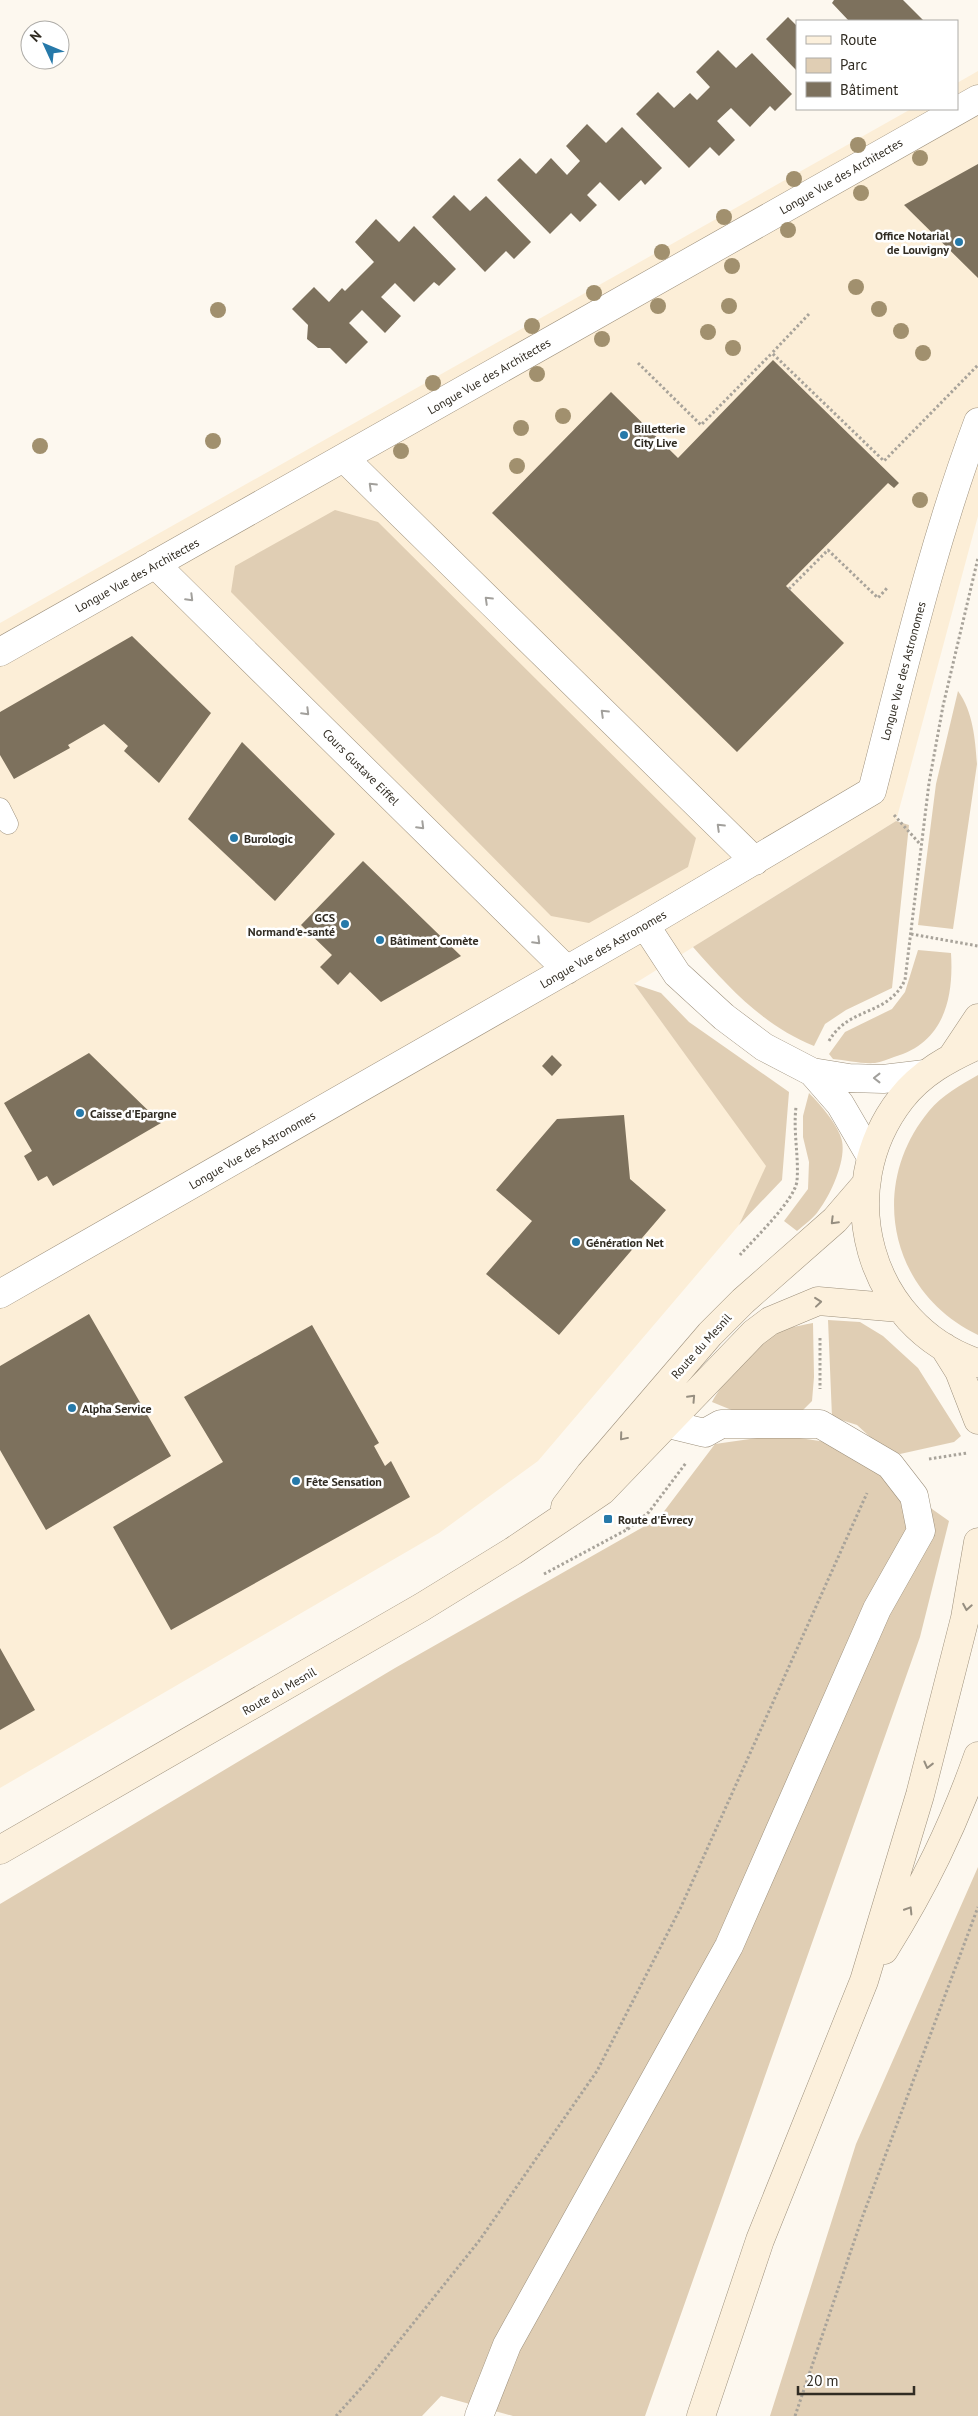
<svg xmlns="http://www.w3.org/2000/svg" width="978" height="2416" font-family="'PT Sans',sans-serif">
	<style>
		.built { fill: #fceed7 }
		.green { fill: #e0ceb4 }
		.building { fill: #7d715d }
		.lines { fill: none; stroke-linecap: round; stroke-linejoin: round }
		.lane-casing { stroke: #9d907c; stroke-width: 21 }
		.street-casing { stroke: #9d907c; stroke-width: 29 }
		.secondary-casing { stroke: #9d907c; stroke-width: 29 }
		.path { stroke: #a8a39a; stroke-width: 3; stroke-dasharray: 2.5 2.5; stroke-linecap: butt }
		.lane { stroke: #fff; stroke-width: 20 }
		.street { stroke: #fff; stroke-width: 28 }
		.secondary { stroke: #fcf0dc; stroke-width: 28 }
		.tree { fill: #a1906e }
		.oneway { stroke: #a2a09c }
		.oneway2 { stroke: #968e80 }
		.poi-dot { fill: #2679a9; stroke: #fff; stroke-width: 2 }
		.labels { text-anchor: middle; dominant-baseline: central; stroke-width: 5; stroke-linejoin: round; paint-order: stroke }
		.street-label { font-size: 12px; fill: #312c23; stroke: #fff }
		.poi-label { font-size: 12px; font-weight: bold; fill: #312c23; stroke: #fff; text-anchor: start }
	</style>
	<rect width="100%" height="100%" fill="#fdf8ef"/>
	<path class="built" d="M 978,71 L 978,516 L 896,821 L 634,984 L 767,1166 L 739,1225 L 538,1461 L 439,1533 L 0,1788 L 0,623 L 911,109 L 957,109 L 957,83 Z"/>
	<path class="green" d="M 335,510 L 378,522 L 696,838 L 688,867 L 589,923 L 551,916 L 231,592 L 235,566 Z
		M 958,691 C 973,712 975,738 977,764 L 953,929 L 918,925 L 936,784 Z
		M 896,821 L 909,825 L 892,988 L 846,1010 L 825,1024 L 814,1046 C 764,1026 728,987 693,947 Z
		M 918,950 L 951,953 C 954,1000 943,1043 894,1057 C 888,1059 881,1062 875,1063 C 861,1064 846,1060 833,1059 L 829,1054 L 845,1032 L 892,1009 L 905,992 Z
		M 634,984 L 661,993 L 689,1022 L 789,1092 L 782,1180 L 739,1225 L 766,1166 Z
		M 978,1075 L 978,1335 C 890,1293 867,1186 929,1111 C 942,1095 961,1085 978,1075 Z
		M 809,1093 C 820,1104 839,1126 842,1141 C 846,1161 831,1194 819,1210 C 814,1218 804,1225 797,1231 L 784,1221 L 808,1189 L 809,1162 L 803,1137 L 803,1116 Z
		M 828,1320 L 860,1322 L 883,1336 L 918,1368 L 961,1436 L 954,1442 L 900,1454 L 880,1446 L 857,1425 L 832,1417 Z
		M 813,1323 L 814,1377 L 812,1401 L 803,1410 L 739,1413 L 712,1402 C 725,1378 760,1338 786,1329 C 795,1326 804,1325 813,1323 Z
		M 779,1435 L 840,1444 L 949,1521 L 920,1637 L 645,2416 L 513,2416 L 441,2396 L 422,2416 L 0,2416 L 0,1904 L 395,1668 L 659,1518 L 715,1444 Z
		M 978,1867 L 978,2416 L 770,2416 L 856,2144 Z"/>
	<path class="building" d="M 834,0 L 903,0 L 924,21 L 849,21 L 832,3 Z
		M 788,17 L 797,26 L 797,71 L 766,39 Z
		M 718,50 L 736,68 L 752,53 L 792,94 L 775,111 L 770,106 L 750,127 L 731,108 L 717,121 L 735,140 L 719,156 L 710,147 L 689,168 L 636,114 L 658,92 L 674,108 L 690,93 L 697,100 L 710,87 L 696,72 Z
		M 587,124 L 606,143 L 622,127 L 662,168 L 645,185 L 641,180 L 619,201 L 600,182 L 587,195 L 597,205 L 580,222 L 571,213 L 550,234 L 497,180 L 520,158 L 536,174 L 551,158 L 567,175 L 580,161 L 566,146 Z
		M 978,164 L 978,278 L 904,205 Z
		M 454,195 L 470,211 L 486,196 L 531,242 L 514,259 L 506,251 L 485,272 L 432,217 Z
		M 376,219 L 399,242 L 414,226 L 456,269 L 439,286 L 434,282 L 414,302 L 395,283 L 381,297 L 401,316 L 385,333 L 362,310 L 349,323 L 368,342 L 346,364 L 330,348 L 318,348 L 307,339 L 308,325 L 292,309 L 314,287 L 329,302 L 342,288 L 345,291 L 374,262 L 355,242 Z
		M 773,360 L 899,483 L 894,488 L 888,483 L 786,586 L 844,643 L 737,752 L 492,513 L 611,392 L 678,458 Z
		M 132,636 L 211,713 L 159,783 L 124,751 L 128,746 L 104,724 L 68,745 L 70,748 L 14,779 L 0,755 L 0,712 Z
		M 242,742 L 335,834 L 275,901 L 188,819 Z
		M 363,861 L 461,956 L 381,1002 L 350,972 L 338,985 L 320,967 L 332,955 L 301,925 Z
		M 89,1053 L 161,1123 L 53,1186 L 47,1176 L 38,1181 L 24,1156 L 32,1151 L 4,1103 Z
		M 552,1055 L 562,1065 L 552,1076 L 542,1066 Z
		M 624,1115 L 630,1179 L 666,1210 L 559,1335 L 486,1274 L 532,1221 L 496,1190 L 557,1119 Z
		M 89,1314 L 171,1456 L 46,1530 L 0,1450 L 0,1366 Z
		M 312,1325 L 379,1443 L 374,1446 L 385,1466 L 391,1461 L 410,1497 L 171,1630 L 113,1527 L 223,1462 L 184,1397 Z
		M 0,1648 L 35,1710 L 0,1730 Z"/>
	<g class="lines">
		<g class="lane-casing">
			<path id="lane" d="M 0,808 L 8,824"/>
		</g>
		<g class="street-casing">
			<path id="street" d="M 345,459 L 755,861
				M 155,564 L 567,970
				M 0,652 L 978,99
				M 645,925 L 677,974 L 724,1017 L 764,1047 L 812,1072 L 849,1078 L 883,1079 L 925,1074
				M 812,1072 L 840,1104 L 871,1157
				M 0,1294 L 645,925 L 872,791 C 904,667 933,542 978,422
				M 479,2416 L 507,2345 L 729,1946 L 877,1609 L 921,1531 L 914,1496 L 890,1465 L 820,1424 L 721,1424 L 705,1433 L 668,1424 L 652,1410"/>
		</g>
		<g class="secondary-casing">
			<path id="secondary" d="M 978,1045 C 949,1058 921,1073 901,1099 C 831,1189 867,1326 978,1363
				M 952,1057 L 978,1018
				M 944,1347 L 959,1371 L 978,1420
				M 565,1507 L 590,1474 L 710,1334 L 743,1301 L 835,1220 L 866,1184
				M 0,1850 L 422,1607 L 513,1551 L 602,1491 L 754,1333 L 770,1321 L 818,1301 L 900,1308
				M 884,1950 C 924,1886 953,1827 978,1756
				M 701,2416 L 760,2240 L 864,1981 L 920,1795 L 965,1618 L 978,1542"/>
		</g>
		<path class="path" d="M 809,314 L 772,353 L 884,461 L 978,365
			M 638,363 L 701,425 L 772,353
			M 789,589 L 828,550 L 878,598 L 888,587
			M 894,815 L 920,844
			M 911,934 L 978,946
			M 829,1041 C 849,1006 887,1017 905,980 L 929,783 L 943,706 L 978,558
			M 740,1255 C 753,1240 795,1200 797,1181 C 799,1156 793,1132 796,1107
			M 820,1338 L 820,1389
			M 929,1459 L 967,1453
			M 621,1519 L 628,1529
			M 544,1574 L 628,1529 L 649,1512 L 686,1463
			M 336,2416 L 363,2386 L 479,2241 L 597,2071 L 681,1907 L 867,1493
			M 795,2416 L 862,2218 L 978,1907"/>
		<use href="#lane" class="lane"/>
		<use href="#street" class="street"/>
		<use href="#secondary" class="secondary"/>
	</g>
	<g class="tree">
		<circle cx="858" cy="145" r="8"/>
		<circle cx="920" cy="158" r="8"/>
		<circle cx="794" cy="179" r="8"/>
		<circle cx="861" cy="193" r="8"/>
		<circle cx="724" cy="217" r="8"/>
		<circle cx="788" cy="230" r="8"/>
		<circle cx="662" cy="252" r="8"/>
		<circle cx="732" cy="266" r="8"/>
		<circle cx="856" cy="287" r="8"/>
		<circle cx="594" cy="293" r="8"/>
		<circle cx="658" cy="306" r="8"/>
		<circle cx="729" cy="306" r="8"/>
		<circle cx="879" cy="309" r="8"/>
		<circle cx="218" cy="310" r="8"/>
		<circle cx="532" cy="326" r="8"/>
		<circle cx="901" cy="331" r="8"/>
		<circle cx="708" cy="332" r="8"/>
		<circle cx="602" cy="339" r="8"/>
		<circle cx="733" cy="348" r="8"/>
		<circle cx="923" cy="353" r="8"/>
		<circle cx="537" cy="374" r="8"/>
		<circle cx="433" cy="383" r="8"/>
		<circle cx="563" cy="416" r="8"/>
		<circle cx="521" cy="428" r="8"/>
		<circle cx="213" cy="441" r="8"/>
		<circle cx="40" cy="446" r="8"/>
		<circle cx="401" cy="451" r="8"/>
		<circle cx="517" cy="466" r="8"/>
		<circle cx="920" cy="500" r="8"/>
	</g>
	<defs><path id="oneway-chevron" d="M-2-3.5L2.5 0L-2 3.5" fill="none" stroke-width="1.6" stroke-linecap="round" stroke-linejoin="round" transform="scale(1.25)"/></defs>
	<g class="oneway">
		<use href="#oneway-chevron" transform="translate(372 486) rotate(-136)"/>
		<use href="#oneway-chevron" transform="translate(190 598) rotate(45)"/>
		<use href="#oneway-chevron" transform="translate(488 600) rotate(-136)"/>
		<use href="#oneway-chevron" transform="translate(306 712) rotate(45)"/>
		<use href="#oneway-chevron" transform="translate(604 713) rotate(-136)"/>
		<use href="#oneway-chevron" transform="translate(421 826) rotate(45)"/>
		<use href="#oneway-chevron" transform="translate(720 827) rotate(-136)"/>
		<use href="#oneway-chevron" transform="translate(537 941) rotate(45)"/>
		<use href="#oneway-chevron" transform="translate(877 1078) rotate(180)"/>
	</g>
	<g class="oneway2">
		<use href="#oneway-chevron" transform="translate(834 1221) rotate(135)"/>
		<use href="#oneway-chevron" transform="translate(818 1302) rotate(-6)"/>
		<use href="#oneway-chevron" transform="translate(692 1398) rotate(-47)"/>
		<use href="#oneway-chevron" transform="translate(623 1437) rotate(130)"/>
		<use href="#oneway-chevron" transform="translate(967 1607) rotate(100)"/>
		<use href="#oneway-chevron" transform="translate(928 1765) rotate(104)"/>
		<use href="#oneway-chevron" transform="translate(909 1910) rotate(-58)"/>
	</g>
	<g class="poi-dot">
		<circle cx="959" cy="242" r="5"/>
		<circle cx="624" cy="435" r="5"/>
		<circle cx="234" cy="838" r="5"/>
		<circle cx="345" cy="924" r="5"/>
		<circle cx="380" cy="940" r="5"/>
		<circle cx="80" cy="1113" r="5"/>
		<circle cx="576" cy="1242" r="5"/>
		<circle cx="72" cy="1408" r="5"/>
		<circle cx="296" cy="1481" r="5"/>
		<rect x="603" y="1514" width="10" height="10" rx="2.5"/>
	</g>
	<g class="labels">
		<g class="street-label">
			<text transform="translate(841 176) rotate(-30)">Longue Vue des Architectes</text>
			<text transform="translate(489 376) rotate(-30)">Longue Vue des Architectes</text>
			<text transform="translate(137 575) rotate(-29)">Longue Vue des Architectes</text>
			<text transform="translate(903 671) rotate(-75)">Longue Vue des Astronomes</text>
			<text transform="translate(361 767) rotate(45)">Cours Gustave Eiffel</text>
			<text transform="translate(603 949) rotate(-30)">Longue Vue des Astronomes</text>
			<text transform="translate(252 1150) rotate(-30)">Longue Vue des Astronomes</text>
			<text transform="translate(701 1346) rotate(-48)">Route du Mesnil</text>
			<text transform="translate(279 1691) rotate(-30)">Route du Mesnil</text>
		</g>
		<g class="poi-label">
			<text x="949" y="235" text-anchor="end">Office Notarial<tspan x="949" dy="14">de Louvigny</tspan></text>
			<text x="634" y="428">Billetterie<tspan x="634" dy="14">City Live</tspan></text>
			<text x="244" y="838">Burologic</text>
			<text x="335" y="917" text-anchor="end">GCS<tspan x="335" dy="14">Normand'e-santé</tspan></text>
			<text x="390" y="940">Bâtiment Comète</text>
			<text x="90" y="1113">Caisse d'Epargne</text>
			<text x="586" y="1242">Génération Net</text>
			<text x="82" y="1408">Alpha Service</text>
			<text x="306" y="1481">Fête Sensation</text>
			<text x="618" y="1519">Route d'Évrecy</text>
		</g>
	</g>
	<rect x="796" y="20" width="162" height="90" fill="#ffffff" stroke="#adaba7"/>
	<rect x="806" y="36" width="25" height="8" fill="#fcf0dc" stroke="#adaba7"/>
	<text x="840" y="45" font-size="15" fill="#312c23">Route</text>
	<rect x="806" y="58" width="25" height="15" fill="#e0ceb4" stroke="#adaba7"/>
	<text x="840" y="70" font-size="15" fill="#312c23">Parc</text>
	<rect x="806" y="82" width="25" height="15" fill="#7d715d" stroke="#adaba7"/>
	<text x="840" y="95" font-size="15" fill="#312c23">Bâtiment</text>
	<g transform="translate(45 45) rotate(314)"><circle r="24" fill="#ffffff" stroke="#adaba7"/>
	<path d="M0-4L9 19L0 12L-9 19Z" fill="#2679a9"/>
	<text y="-8" font-size="14" font-weight="bold" text-anchor="middle" fill="#312c23">N</text>
	</g>
	<path d="M798 2386v8h116v-8" fill="none" stroke="#312c23" stroke-width="2.5"/>
	<text x="806" y="2386" font-size="15" fill="#312c23" stroke="#ffffff" stroke-width="4" paint-order="stroke">20 m</text>
</svg>
